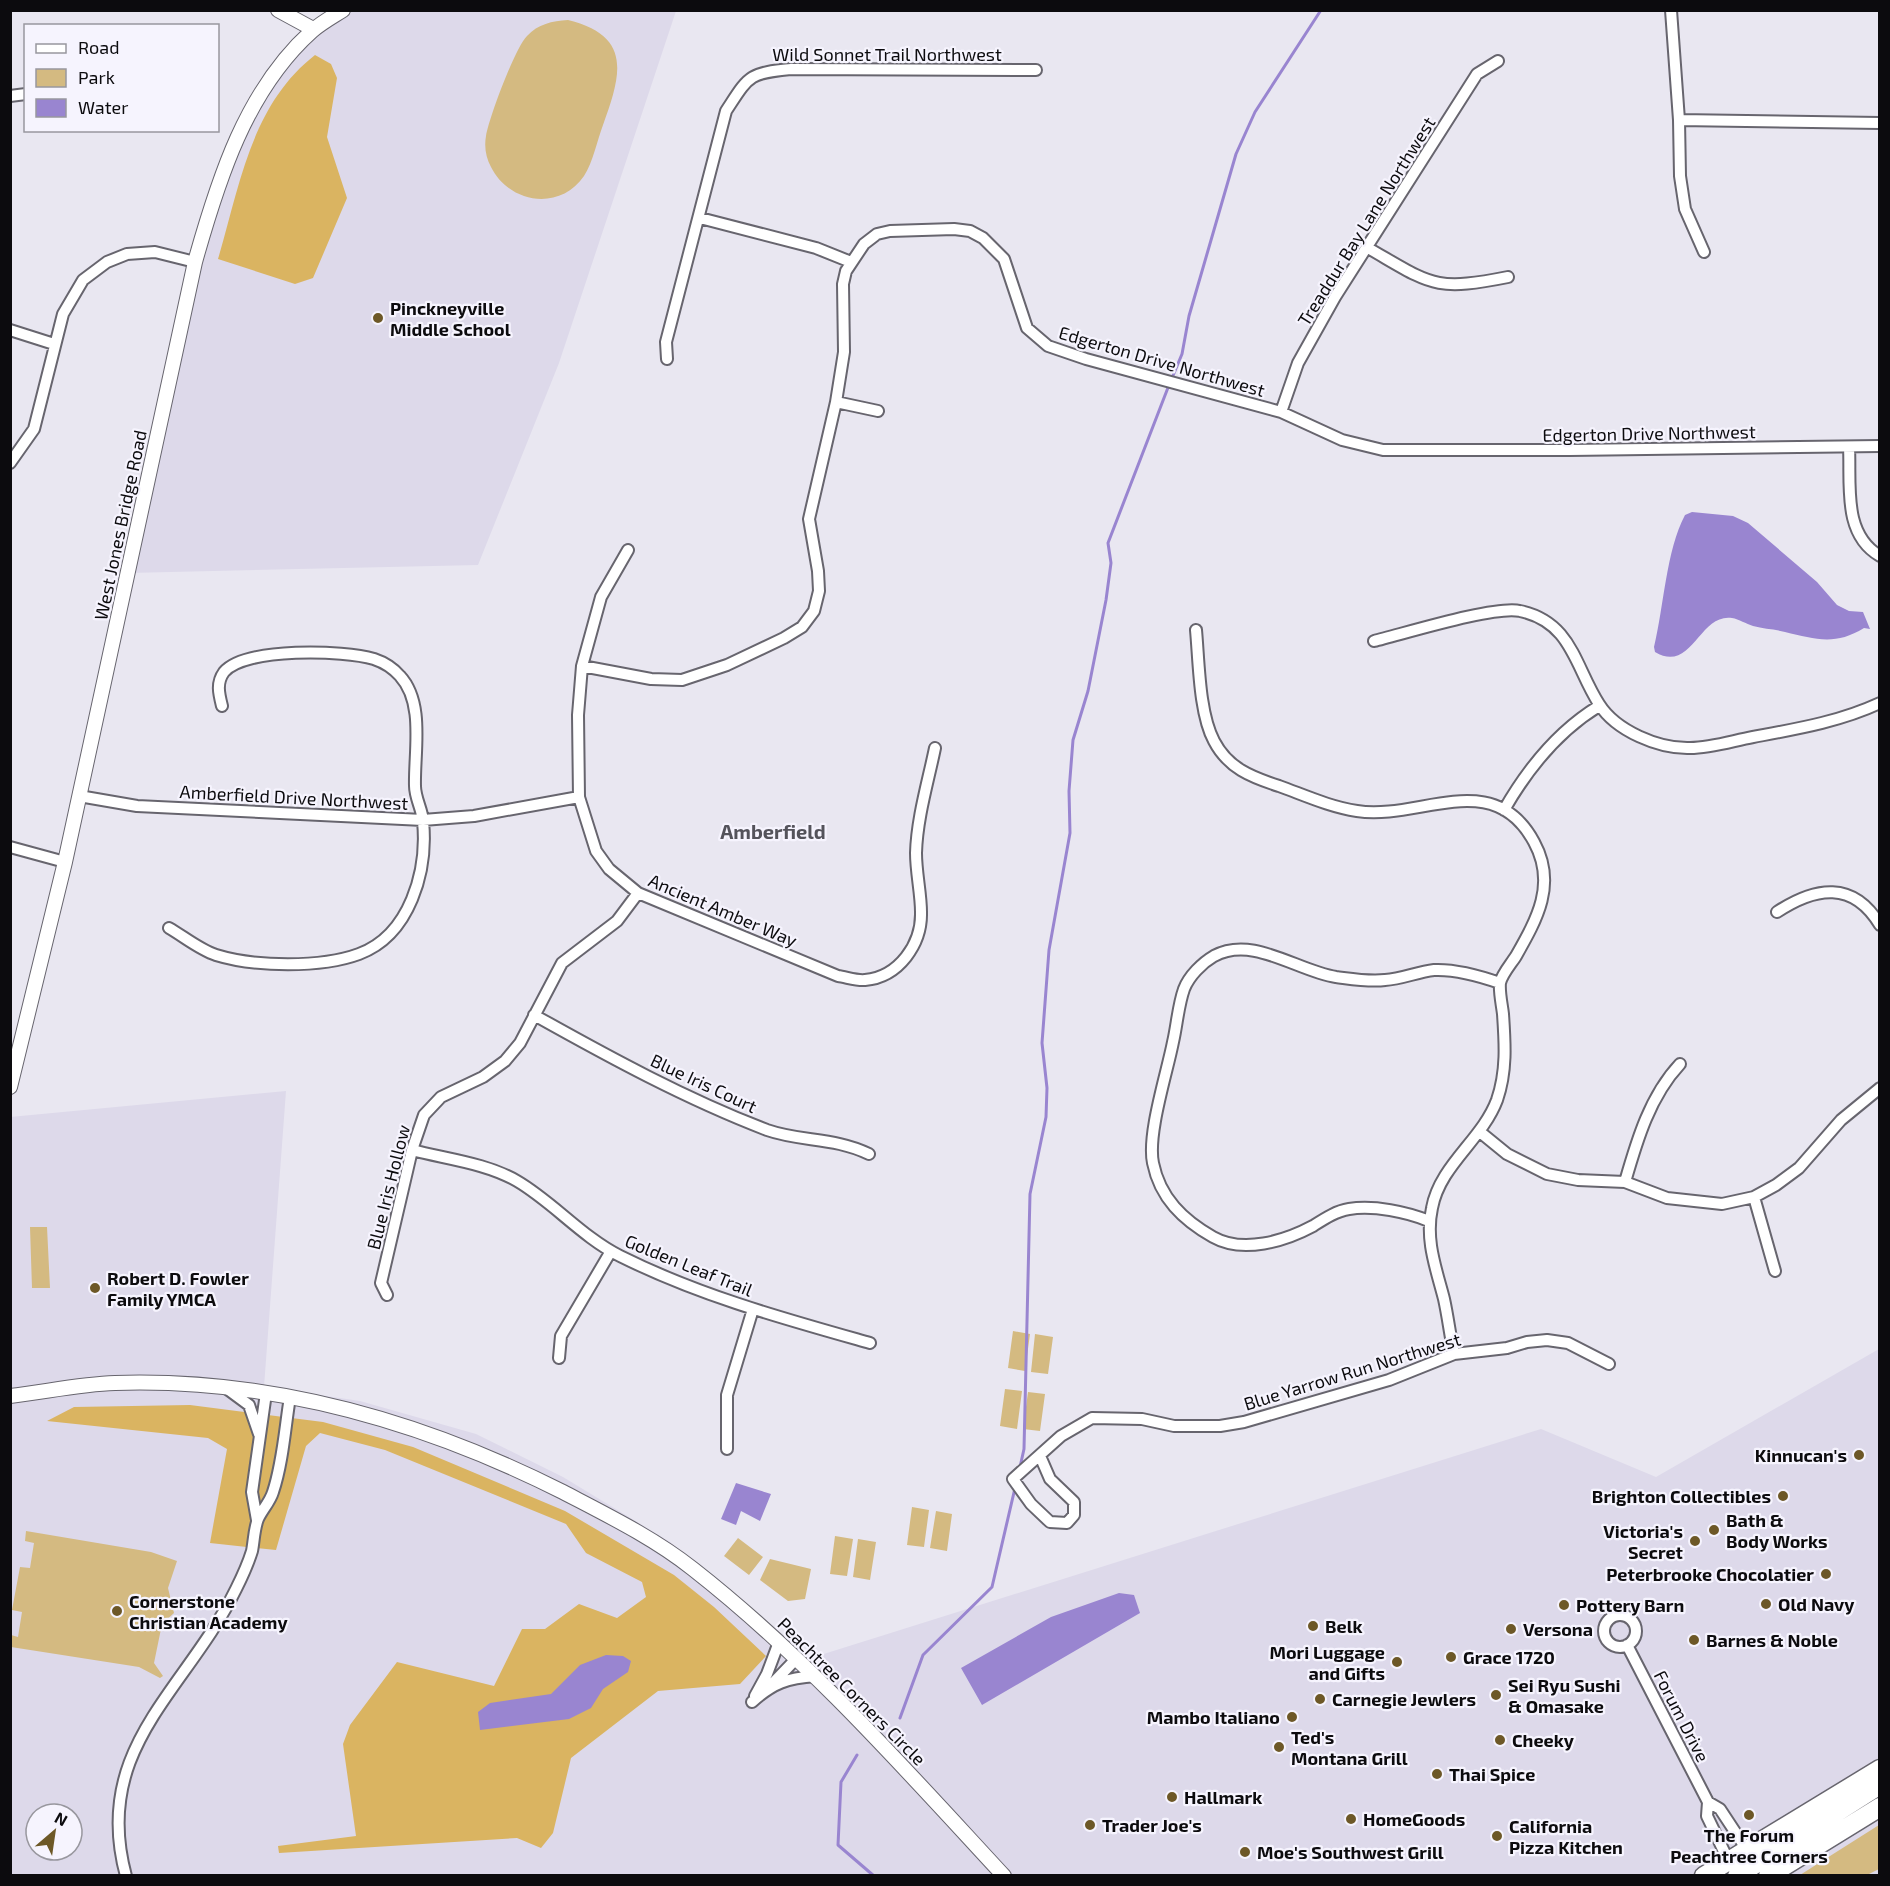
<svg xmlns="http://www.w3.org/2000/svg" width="1890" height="1886" font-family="'Exo 2',sans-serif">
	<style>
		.built { fill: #ddd9ea; fill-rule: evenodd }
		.green { fill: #d4ba81 }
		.forest { fill: #dab461 }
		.water { fill: #9985d0 }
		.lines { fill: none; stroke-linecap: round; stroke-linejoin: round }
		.stream { stroke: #9985d0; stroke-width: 3 }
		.minor-casing { stroke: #67656e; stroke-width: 14 }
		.tertiary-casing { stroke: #67656e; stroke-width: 16 }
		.trunk-casing { stroke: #67656e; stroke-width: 21 }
		.minor { stroke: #fff; stroke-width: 10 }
		.tertiary { stroke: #fff; stroke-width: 14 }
		.trunk { stroke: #fff; stroke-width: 18 }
		.poi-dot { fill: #6d5827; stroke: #f6f4fe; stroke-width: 2 }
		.labels { text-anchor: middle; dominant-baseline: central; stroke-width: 4.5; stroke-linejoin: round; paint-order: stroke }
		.street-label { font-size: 18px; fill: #0c0b0e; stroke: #f6f4fe }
		.poi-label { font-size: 18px; font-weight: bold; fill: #0c0b0e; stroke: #f6f4fe; text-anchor: start }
		.neighbourhood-label { font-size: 20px; font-weight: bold; fill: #54535b; stroke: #f6f4fe }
	</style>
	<rect width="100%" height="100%" fill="#e9e7f1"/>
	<path class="built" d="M 343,11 L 676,11 L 559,363 L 478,565 L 128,573 L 193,273 L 238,136 L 291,52 Z
		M 286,1091 L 264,1387 L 360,1401 L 476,1434 L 563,1477 L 670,1542 L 811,1658 L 1541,1429 L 1656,1477 L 1879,1349 L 1879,1875 L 11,1875 L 10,1117 ZM 36,1814 L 72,1814 L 72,1850 L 36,1850 Z"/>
	<path class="green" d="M 568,20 C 633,36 621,75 603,125 C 597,141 593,162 584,176 C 559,212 509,203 491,167 C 486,158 484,147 486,136 C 489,118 515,48 527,36 C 538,24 552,21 568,20 Z
		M 30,1227 L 47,1227 L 50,1288 L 32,1288 Z
		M 1013,1331 L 1030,1334 L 1025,1371 L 1008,1368 Z
		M 1035,1334 L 1053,1337 L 1048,1374 L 1031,1372 Z
		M 1005,1389 L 1022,1391 L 1017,1429 L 1000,1426 Z
		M 1028,1392 L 1045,1394 L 1040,1431 L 1023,1429 Z
		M 912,1507 L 929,1510 L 924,1547 L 907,1545 Z
		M 936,1511 L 952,1514 L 947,1551 L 930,1548 Z
		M 26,1531 L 151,1552 L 177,1561 L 168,1588 L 174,1613 L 162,1624 L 154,1663 L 163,1676 L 160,1678 L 139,1667 L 11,1647 L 11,1635 L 18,1637 L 22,1612 L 12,1610 L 20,1567 L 30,1568 L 34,1543 L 25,1541 Z
		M 835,1536 L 853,1539 L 847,1576 L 830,1574 Z
		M 738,1538 L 763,1557 L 749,1575 L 724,1556 Z
		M 858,1539 L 876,1542 L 870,1580 L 853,1577 Z
		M 770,1559 L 811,1569 L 805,1599 L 788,1601 L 760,1580 Z
		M 1879,1825 L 1879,1869 L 1867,1875 L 1800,1875 Z"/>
	<path class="forest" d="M 315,55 L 331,64 L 337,78 L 327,137 L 347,198 L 313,278 L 295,284 L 218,259 C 240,185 251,105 315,55 Z
		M 190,1405 L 323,1422 L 413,1447 L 565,1511 L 674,1575 L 714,1607 L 766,1656 L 740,1684 L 658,1691 L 571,1758 L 553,1833 L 541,1848 L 517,1838 L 279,1853 L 278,1846 L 356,1836 L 343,1744 L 350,1725 L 397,1662 L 494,1686 L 522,1629 L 545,1629 L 579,1604 L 617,1618 L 646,1597 L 642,1582 L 586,1553 L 566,1524 L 385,1450 L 320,1433 L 306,1446 L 276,1550 L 210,1543 L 227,1449 L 208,1438 L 47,1421 L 74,1407 Z"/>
	<path class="water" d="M 1692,512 L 1733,516 L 1748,523 L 1817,582 L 1837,605 L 1849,611 L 1863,612 L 1870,629 L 1864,628 C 1835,646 1815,639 1785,632 C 1774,629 1764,629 1753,626 C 1746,624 1739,619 1732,618 C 1699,613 1692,674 1655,652 L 1654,647 C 1664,606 1666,551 1685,515 Z
		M 736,1483 L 771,1494 L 760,1521 L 741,1511 L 736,1525 L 721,1519 Z
		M 1119,1593 L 1134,1595 L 1140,1613 L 982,1705 L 961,1668 L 1051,1617 Z
		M 606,1655 L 623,1656 L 631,1661 L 628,1672 L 603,1689 L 591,1708 L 569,1719 L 480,1730 L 478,1712 L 490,1703 L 551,1694 L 580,1665 Z"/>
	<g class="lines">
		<path class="stream" d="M 1172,378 L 1182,354 L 1189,316 L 1236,154 L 1255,112 L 1321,10
			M 1020,1467 L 1024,1449 L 1030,1194 L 1046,1117 L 1047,1088 L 1042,1043 L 1049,950 L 1070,833 L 1069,791 L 1073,740 L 1088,691 L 1106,600 L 1111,563 L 1108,543 L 1169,385
			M 900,1718 L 923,1655 L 992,1587 L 1015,1488
			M 857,1755 L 841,1782 L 838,1845 L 874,1876"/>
		<g class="minor-casing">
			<path id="minor" d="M 1671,10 L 1679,120 L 1680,176 L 1685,209 L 1704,252
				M 10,96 L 26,94
				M 1679,120 L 1880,123
				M 700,218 L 816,248 L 851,262
				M 1368,248 C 1431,284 1433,292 1508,277
				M 10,330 L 54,344
				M 667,359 L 666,342 L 726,111 C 749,76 748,73 791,69 L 1036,70
				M 836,402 L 878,411
				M 1281,412 L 1298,363 L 1335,297 L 1477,74 L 1498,61
				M 1849,447 C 1851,484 1842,534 1880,556
				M 10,463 L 34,429 L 63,314 L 83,280 L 107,262 L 127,254 L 155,252 L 195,262
				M 628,550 L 601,597 L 582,666 L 578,715 L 579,797 L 596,851 L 609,869 L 638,893 L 838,976 C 846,977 857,981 865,980 C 899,977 922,944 921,912 C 921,893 916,873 916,853 C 917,818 928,782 935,748
				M 1196,630 C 1199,662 1199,713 1214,741 C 1228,768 1251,777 1279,786 C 1304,795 1330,807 1357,811 C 1419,821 1493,766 1534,842 C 1557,884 1537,919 1516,956 C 1511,964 1502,974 1500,983 C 1499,992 1502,1005 1503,1014 C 1505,1043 1507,1071 1497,1100 C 1482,1140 1440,1165 1432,1208 C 1425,1240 1436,1268 1444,1299 C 1448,1317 1450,1335 1454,1354
				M 1374,641 C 1403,634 1496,605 1520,611 C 1572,622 1575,667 1599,704 C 1616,731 1659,749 1690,748 C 1711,748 1732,741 1753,737 C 1796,729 1839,722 1880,703
				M 582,666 L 651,679 L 682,680 L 727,665 L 784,638 L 802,627 L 814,611 L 819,591 L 818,571 L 809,519 L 836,402 L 844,352 L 843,284 L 846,271 L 864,244 L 877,234 L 890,231 L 954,229 L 970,231 L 983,238 L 1004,259 L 1027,328 L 1048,346 L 1086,359 L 1281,412 L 1342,440 L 1383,450 L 1570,450 L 1880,446
				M 79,796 L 137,806 L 423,820 L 474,816 L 579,797
				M 1504,810 C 1528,768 1558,731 1599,706
				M 10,847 L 65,862
				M 1777,912 C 1815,887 1853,880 1880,925
				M 169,928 C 183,936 200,950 216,955 C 255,967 321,968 359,954 C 410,935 428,871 423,821 C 422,809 415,798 415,786 C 414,752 425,703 400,676 C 393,668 383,662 374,659 C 344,650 245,647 224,672 C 216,683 219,694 222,706
				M 534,1015 C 609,1057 686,1099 767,1130 C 801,1142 834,1137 869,1154
				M 1480,1132 L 1507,1154 L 1547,1174 L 1578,1180 L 1625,1182 L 1667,1198 L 1722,1204 L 1754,1197 L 1776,1185 L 1799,1168 L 1841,1120 L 1880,1088
				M 412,1150 C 446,1159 486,1163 517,1181 C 553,1202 582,1237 620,1256 C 700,1296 785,1319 870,1343
				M 1625,1182 C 1637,1140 1650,1096 1680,1064
				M 1754,1197 L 1775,1271
				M 1429,1221 C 1407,1212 1374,1205 1349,1209 C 1336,1211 1324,1219 1313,1226 C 1285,1241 1243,1254 1213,1237 C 1183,1220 1160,1198 1153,1163 C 1147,1134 1167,1073 1173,1042 C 1177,1025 1178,1006 1184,989 C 1189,976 1202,963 1214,956 C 1253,935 1297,971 1336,977 C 1352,979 1369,982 1385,980 C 1402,979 1417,972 1434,970 C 1456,969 1480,976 1500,983
				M 387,1295 L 381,1283 L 412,1150 L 424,1115 L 441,1097 L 483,1077 L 505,1061 L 520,1043 L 562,963 L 617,921 L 638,893
				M 559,1358 L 561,1336 L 611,1251
				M 226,1388 L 249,1405 L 259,1434
				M 727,1449 L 727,1395 L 753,1309
				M 1040,1456 L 1050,1479 L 1074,1502 L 1074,1515 L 1067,1523 L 1050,1522 L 1031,1504 L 1013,1479 L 1061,1436 L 1092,1418 L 1142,1419 L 1174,1426 L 1220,1426 L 1244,1422 L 1389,1380 L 1454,1354 L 1507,1348 L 1527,1342 L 1547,1340 L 1568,1343 L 1609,1364
				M 257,1520 L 252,1492 L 266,1393
				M1604 1631a16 16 0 1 1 32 0a16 16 0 1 1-32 0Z
				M 1627,1645 L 1708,1802 L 1707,1816 L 1731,1866
				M 772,1684 L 797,1658
				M 755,1696 L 767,1674 L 779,1642
				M 752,1702 C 773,1683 787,1678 816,1676
				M 1708,1802 L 1720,1809 L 1749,1853
				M 126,1876 C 91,1748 186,1691 236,1589 C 242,1577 248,1564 252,1551 C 254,1541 254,1529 258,1519 C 262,1510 270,1502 273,1492 C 283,1462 285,1427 290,1397"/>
		</g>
		<g class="tertiary-casing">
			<path id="tertiary" d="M 278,10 L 313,29
				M 10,1087 L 65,862 L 195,262 C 218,180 246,90 312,31 C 321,23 332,17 343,10
				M 10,1396 C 45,1392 80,1384 115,1383 C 271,1378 424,1422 563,1492 C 607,1515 654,1538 693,1569 C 808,1659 905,1769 1004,1876"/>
		</g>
		<g class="trunk-casing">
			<path id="trunk" d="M 1704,1876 L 1880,1769
				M 1737,1876 L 1880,1785
				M 1768,1876 L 1880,1807"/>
		</g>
		<use href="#minor" class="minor"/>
		<use href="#tertiary" class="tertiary"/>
		<use href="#trunk" class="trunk"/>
	</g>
	<g class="poi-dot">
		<circle cx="378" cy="318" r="6"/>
		<circle cx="95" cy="1288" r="6"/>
		<circle cx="1859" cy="1455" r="6"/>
		<circle cx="1783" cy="1496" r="6"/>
		<circle cx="1714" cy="1530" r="6"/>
		<circle cx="1695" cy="1541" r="6"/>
		<circle cx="1826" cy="1574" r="6"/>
		<circle cx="1766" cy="1604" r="6"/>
		<circle cx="1564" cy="1605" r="6"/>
		<circle cx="117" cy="1611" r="6"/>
		<circle cx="1313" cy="1626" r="6"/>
		<circle cx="1511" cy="1629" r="6"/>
		<circle cx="1694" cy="1640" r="6"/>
		<circle cx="1451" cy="1657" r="6"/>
		<circle cx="1397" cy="1662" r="6"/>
		<circle cx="1496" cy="1695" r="6"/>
		<circle cx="1320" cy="1699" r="6"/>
		<circle cx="1292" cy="1717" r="6"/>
		<circle cx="1500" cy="1740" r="6"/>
		<circle cx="1279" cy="1747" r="6"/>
		<circle cx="1437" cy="1774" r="6"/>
		<circle cx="1172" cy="1797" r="6"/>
		<circle cx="1749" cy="1815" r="6"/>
		<circle cx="1351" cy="1819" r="6"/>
		<circle cx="1090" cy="1825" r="6"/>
		<circle cx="1497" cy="1836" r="6"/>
		<circle cx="1245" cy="1852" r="6"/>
	</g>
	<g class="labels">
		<g class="street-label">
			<text x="887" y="54">Wild Sonnet Trail Northwest</text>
			<text transform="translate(1366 221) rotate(-58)">Treaddur Bay Lane Northwest</text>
			<text transform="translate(1162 361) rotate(16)">Edgerton Drive Northwest</text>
			<text transform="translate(1649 433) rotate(-1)">Edgerton Drive Northwest</text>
			<text transform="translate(120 525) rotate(-78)">West Jones Bridge Road</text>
			<text transform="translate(294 797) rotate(3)">Amberfield Drive Northwest</text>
			<text transform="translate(723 910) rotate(23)">Ancient Amber Way</text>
			<text transform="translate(704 1083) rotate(25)">Blue Iris Court</text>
			<text transform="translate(388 1187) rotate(-76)">Blue Iris Hollow</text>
			<text transform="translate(689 1265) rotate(22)">Golden Leaf Trail</text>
			<text transform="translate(1352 1371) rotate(-17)">Blue Yarrow Run Northwest</text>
			<text transform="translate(852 1691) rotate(45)">Peachtree Corners Circle</text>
			<text transform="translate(1682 1716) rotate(63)">Forum Drive</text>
		</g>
		<g class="poi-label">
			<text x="390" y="308">Pinckneyville<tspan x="390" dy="21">Middle School</tspan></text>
			<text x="107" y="1278">Robert D. Fowler<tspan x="107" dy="21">Family YMCA</tspan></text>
			<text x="1847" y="1455" text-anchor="end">Kinnucan's</text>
			<text x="1771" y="1496" text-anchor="end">Brighton Collectibles</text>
			<text x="1726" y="1520">Bath &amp;<tspan x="1726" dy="21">Body Works</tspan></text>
			<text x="1683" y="1531" text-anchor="end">Victoria's<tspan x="1683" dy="21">Secret</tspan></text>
			<text x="1814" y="1574" text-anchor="end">Peterbrooke Chocolatier</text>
			<text x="129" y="1601">Cornerstone<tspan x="129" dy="21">Christian Academy</tspan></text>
			<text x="1778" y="1604">Old Navy</text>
			<text x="1576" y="1605">Pottery Barn</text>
			<text x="1325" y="1626">Belk</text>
			<text x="1523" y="1629">Versona</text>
			<text x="1706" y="1640">Barnes &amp; Noble</text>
			<text x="1385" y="1652" text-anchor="end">Mori Luggage<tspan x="1385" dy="21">and Gifts</tspan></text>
			<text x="1463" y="1657">Grace 1720</text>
			<text x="1508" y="1685">Sei Ryu Sushi<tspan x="1508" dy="21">&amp; Omasake</tspan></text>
			<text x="1332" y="1699">Carnegie Jewlers</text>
			<text x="1280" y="1717" text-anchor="end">Mambo Italiano</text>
			<text x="1291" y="1737">Ted's<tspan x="1291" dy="21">Montana Grill</tspan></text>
			<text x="1512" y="1740">Cheeky</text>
			<text x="1449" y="1774">Thai Spice</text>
			<text x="1184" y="1797">Hallmark</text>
			<text x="1363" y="1819">HomeGoods</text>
			<text x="1102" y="1825">Trader Joe's</text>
			<text x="1509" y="1826">California<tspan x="1509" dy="21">Pizza Kitchen</tspan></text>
			<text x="1749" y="1835" text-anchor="middle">The Forum<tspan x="1749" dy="21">Peachtree Corners</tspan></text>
			<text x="1257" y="1852">Moe's Southwest Grill</text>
		</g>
		<g class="neighbourhood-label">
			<text x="773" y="831">Amberfield</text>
		</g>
	</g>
	<rect width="1890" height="1886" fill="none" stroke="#0c0b0e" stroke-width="24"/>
	<rect x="24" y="24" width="195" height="108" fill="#f6f4fe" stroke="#98979e" stroke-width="1.5"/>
	<rect x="36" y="44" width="30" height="9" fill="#ffffff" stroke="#98979e" stroke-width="1.5"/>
	<text x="78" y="54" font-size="18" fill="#0c0b0e">Road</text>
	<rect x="36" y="69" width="30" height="18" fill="#d4ba81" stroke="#98979e" stroke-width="1.5"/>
	<text x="78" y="84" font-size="18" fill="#0c0b0e">Park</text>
	<rect x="36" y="99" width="30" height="18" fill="#9985d0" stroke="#98979e" stroke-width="1.5"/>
	<text x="78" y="114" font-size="18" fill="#0c0b0e">Water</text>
	<g transform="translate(54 1832) rotate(29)"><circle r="28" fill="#f6f4fe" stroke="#98979e" stroke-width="1.5"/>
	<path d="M0-4.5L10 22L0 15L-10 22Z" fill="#6d5827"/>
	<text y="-9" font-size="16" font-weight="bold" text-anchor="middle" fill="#0c0b0e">N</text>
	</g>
</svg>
